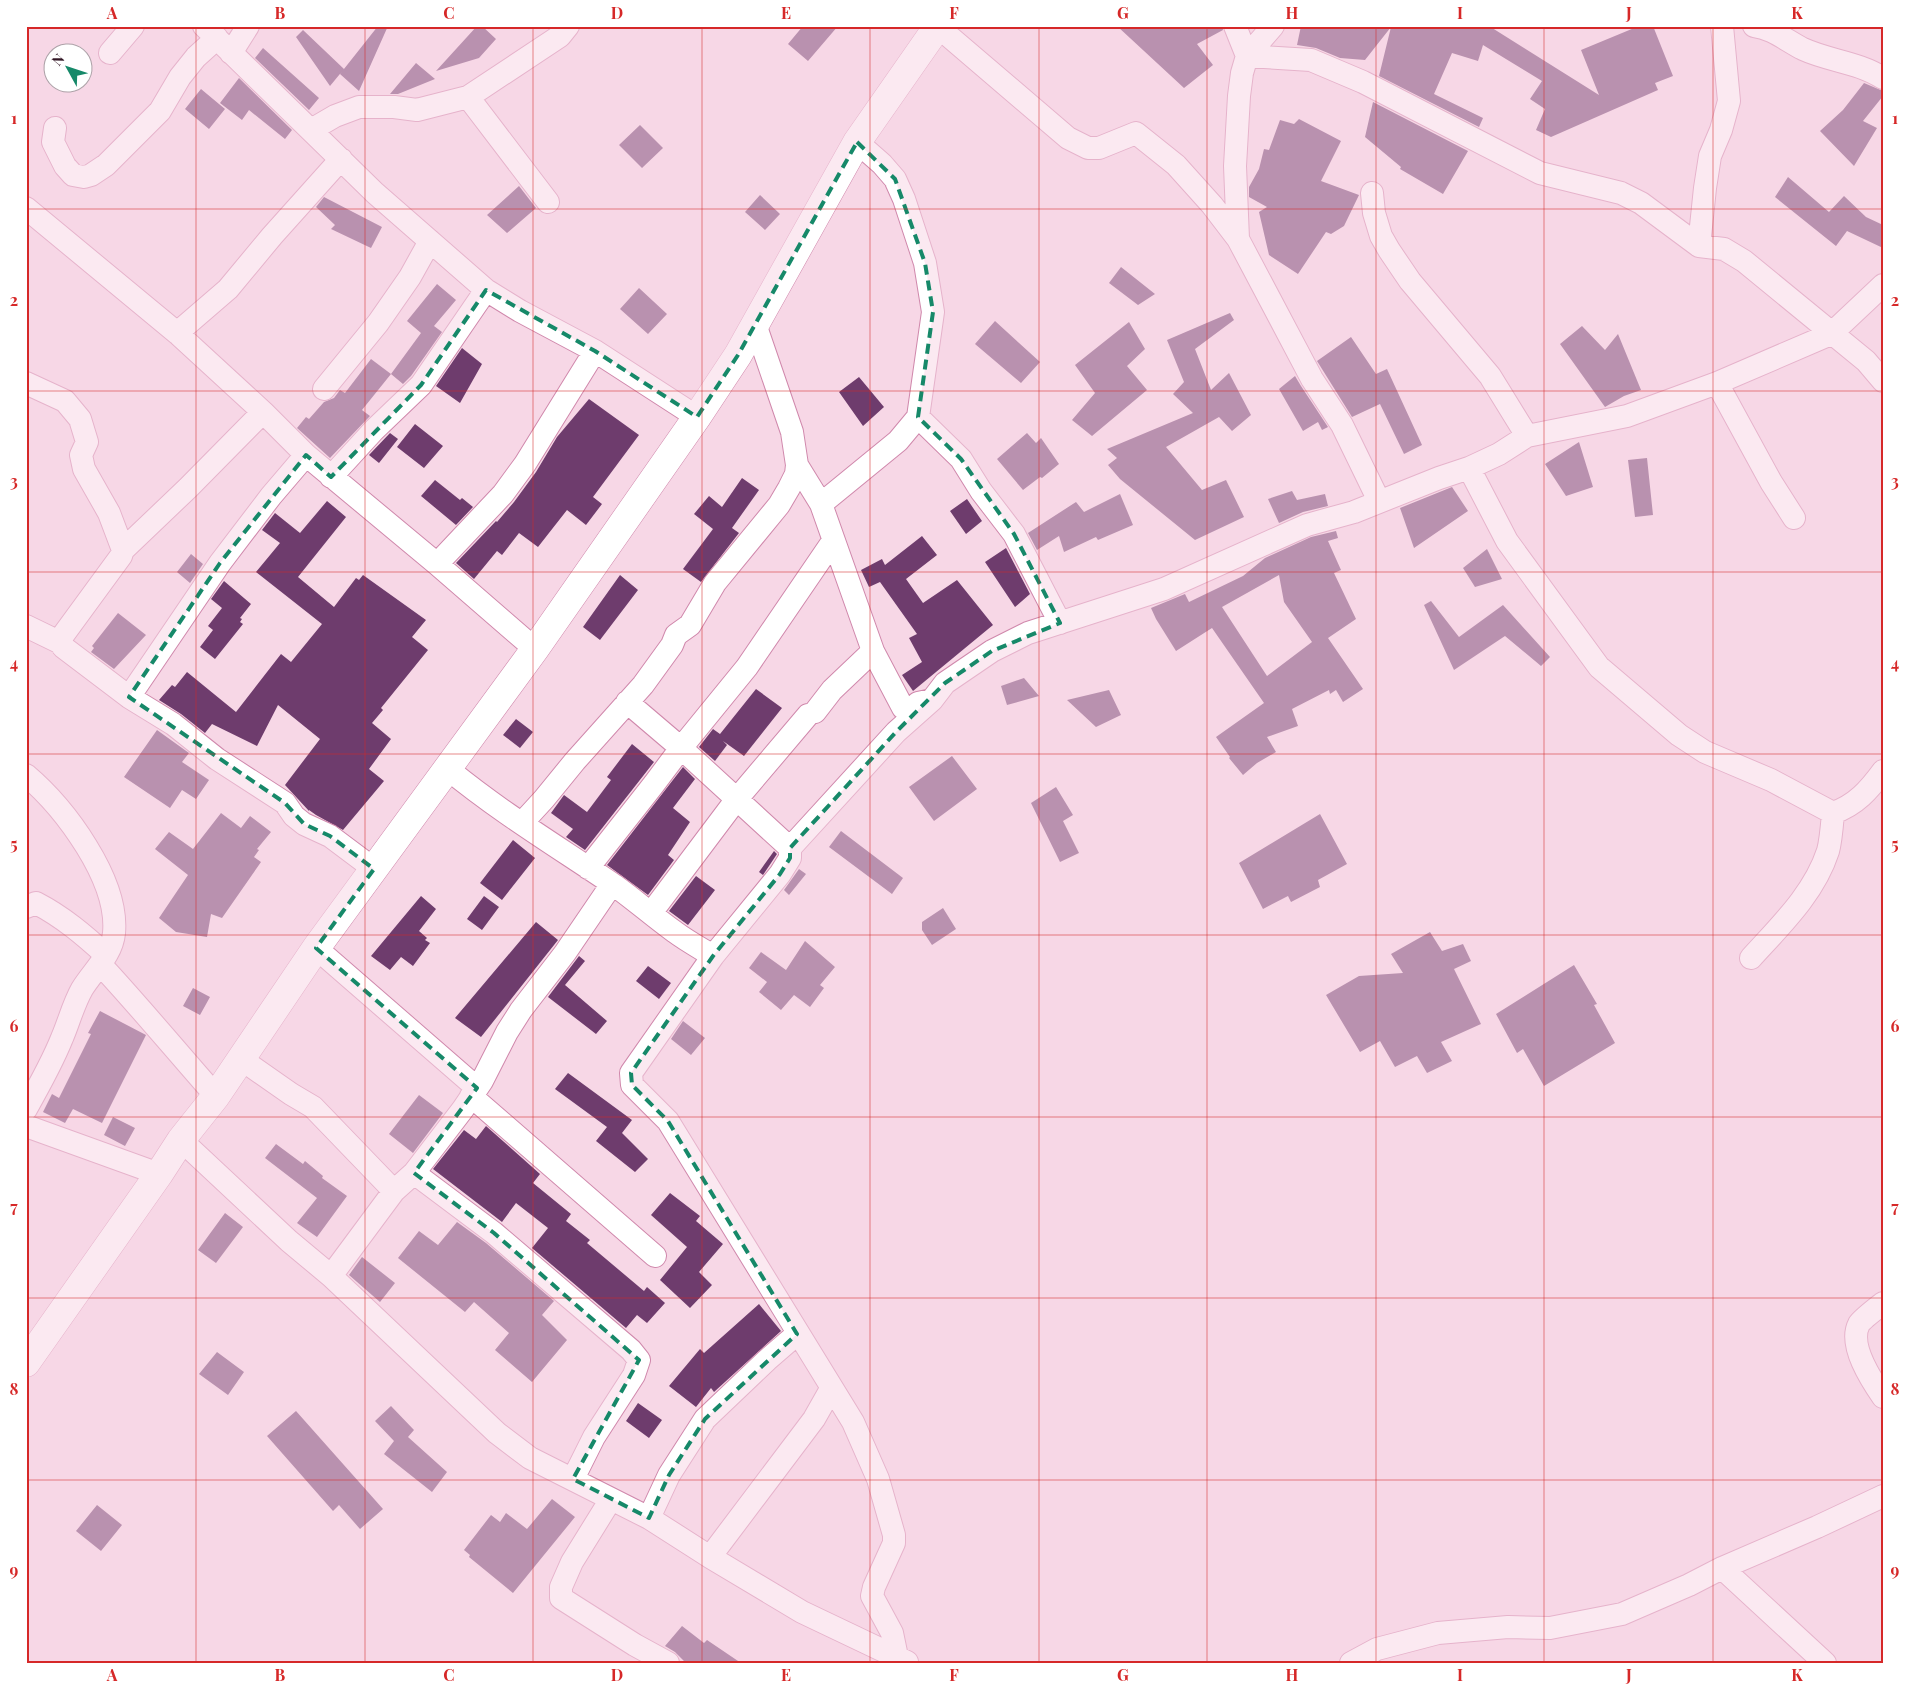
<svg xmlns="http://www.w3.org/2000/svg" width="1909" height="1689" font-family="'Playfair Display',serif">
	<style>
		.building { fill: #6e3c6d; fill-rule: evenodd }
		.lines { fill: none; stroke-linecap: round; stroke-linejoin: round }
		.minor-casing { stroke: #d088ac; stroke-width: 24 }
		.tertiary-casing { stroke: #d088ac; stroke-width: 29 }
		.minor { stroke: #fff; stroke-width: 22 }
		.tertiary { stroke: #fff; stroke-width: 28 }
		.marked { fill: none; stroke: #168969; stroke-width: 4; stroke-dasharray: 10 6; stroke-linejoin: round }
		.grid { fill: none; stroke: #d62828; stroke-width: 1; stroke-opacity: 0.55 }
		.neatline { fill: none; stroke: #d62828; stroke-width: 2 }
		.grid-label { font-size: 16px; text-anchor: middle; font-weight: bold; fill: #d62828 }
	</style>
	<rect width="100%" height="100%" fill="#f7d7e6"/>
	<path class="building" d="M 378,26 L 388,26 L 359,91 L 340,74 Z
		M 477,26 L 482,26 L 496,39 L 479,58 L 436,71 Z
		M 803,26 L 838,26 L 808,61 L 788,44 Z
		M 1117,26 L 1222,26 L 1223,30 L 1197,44 L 1213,65 L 1184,88 Z
		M 1301,26 L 1489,26 L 1599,95 L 1581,50 L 1639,26 L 1653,26 L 1673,76 L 1655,83 L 1658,90 L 1551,137 L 1536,130 L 1545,109 L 1530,99 L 1542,81 L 1483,45 L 1478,61 L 1452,53 L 1434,94 L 1483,118 L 1479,127 L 1379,76 L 1391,27 L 1365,60 L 1340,58 L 1316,48 L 1297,45 Z
		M 303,30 L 344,69 L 330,86 L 296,37 Z
		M 263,48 L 319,98 L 309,110 L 255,58 Z
		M 416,63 L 435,79 L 398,94 L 390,94 Z
		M 239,78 L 292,130 L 285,139 L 249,110 L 242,120 L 220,103 Z
		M 1864,83 L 1883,91 L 1883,96 L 1863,121 L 1877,128 L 1854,166 L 1820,131 L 1843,110 Z
		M 201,89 L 225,109 L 209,129 L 185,109 Z
		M 1373,102 L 1468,151 L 1443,194 L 1400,169 L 1401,167 L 1365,137 Z
		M 1299,119 L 1341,141 L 1321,181 L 1359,195 L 1344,226 L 1331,234 L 1326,232 L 1298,274 L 1269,255 L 1259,212 L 1267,207 L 1249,197 L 1249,187 L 1259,169 L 1264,149 L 1269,150 L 1280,120 L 1294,124 Z
		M 640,125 L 663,148 L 642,168 L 619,145 Z
		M 1788,177 L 1829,212 L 1844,196 L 1866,217 L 1883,225 L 1883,248 L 1847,231 L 1836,246 L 1775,197 Z
		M 519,186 L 536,208 L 507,233 L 487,215 Z
		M 760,195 L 780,214 L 765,230 L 745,212 Z
		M 324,197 L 382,227 L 371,248 L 331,229 L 335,225 L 316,207 Z
		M 1121,267 L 1155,294 L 1138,305 L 1109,283 Z
		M 437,284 L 456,300 L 434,326 L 442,332 L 411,376 L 403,384 L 391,374 L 421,333 L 407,321 Z
		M 639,288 L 667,314 L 648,334 L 620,309 Z
		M 1230,313 L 1234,320 L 1195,349 L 1211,390 L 1229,373 L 1251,415 L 1232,431 L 1219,417 L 1166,447 L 1202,490 L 1226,480 L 1244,517 L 1195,540 L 1120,479 L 1108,465 L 1117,458 L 1107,449 L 1193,413 L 1173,394 L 1184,382 L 1167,340 Z
		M 995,321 L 1040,362 L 1021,383 L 975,344 Z
		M 1129,322 L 1145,349 L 1127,366 L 1147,390 L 1092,436 L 1072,420 L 1095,393 L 1075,365 Z
		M 1582,326 L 1605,350 L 1618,334 L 1641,390 L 1624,396 L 1605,407 L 1560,344 Z
		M 1351,337 L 1376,374 L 1387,369 L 1422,445 L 1404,454 L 1380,404 L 1352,417 L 1317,361 Z
		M 462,348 L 482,364 L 460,403 L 436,386 Z
		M 371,359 L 391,374 L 362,410 L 370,416 L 330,458 L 297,428 L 306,417 L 309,419 L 324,402 L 334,398 L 340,390 L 345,393 Z
		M 1295,376 L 1301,386 L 1328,427 L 1322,430 L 1318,422 L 1303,431 L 1279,389 Z
		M 859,377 L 884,407 L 863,426 L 839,392 Z
		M 589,399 L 639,435 L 593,497 L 602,504 L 586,525 L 567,510 L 538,547 L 519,533 L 502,555 L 497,551 L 474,579 L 456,563 L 496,521 L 497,522 L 514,502 L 536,472 L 557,437 Z
		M 415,424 L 443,446 L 424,468 L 397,447 Z
		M 390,433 L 398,439 L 379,463 L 369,455 Z
		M 1027,433 L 1036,443 L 1041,438 L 1059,464 L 1042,478 L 1040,477 L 1023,490 L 997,459 Z
		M 1579,442 L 1593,487 L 1566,496 L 1545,464 Z
		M 1647,458 L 1653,515 L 1635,517 L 1628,460 Z
		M 742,478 L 759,490 L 732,528 L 739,533 L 701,582 L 683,569 L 713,529 L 694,514 L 709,496 L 722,507 Z
		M 435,480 L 460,500 L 462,498 L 473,507 L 456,525 L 421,496 Z
		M 1452,487 L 1468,511 L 1414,548 L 1400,508 Z
		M 1292,491 L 1297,500 L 1325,494 L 1328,506 L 1303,512 L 1279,523 L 1268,499 Z
		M 1120,494 L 1133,525 L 1098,540 L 1096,537 L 1064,552 L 1059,536 L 1037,550 L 1028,533 L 1076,502 L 1084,512 Z
		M 967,499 L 982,521 L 966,534 L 950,511 Z
		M 327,501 L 346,517 L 298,577 L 334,607 L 356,578 L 359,580 L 363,575 L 426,620 L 412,637 L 428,650 L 381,708 L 383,710 L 372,723 L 391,739 L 369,769 L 384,781 L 343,830 L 316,815 L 309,810 L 309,811 L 285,785 L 320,739 L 278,705 L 257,746 L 212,724 L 205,733 L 181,714 L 159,700 L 172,685 L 175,687 L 187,672 L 236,712 L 281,654 L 291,662 L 322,624 L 256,572 L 280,543 L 262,530 L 275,513 L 300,533 Z
		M 1336,531 L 1338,538 L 1328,541 L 1341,570 L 1334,573 L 1356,619 L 1328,638 L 1363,689 L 1343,702 L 1336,690 L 1330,694 L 1329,690 L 1292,709 L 1298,726 L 1267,737 L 1276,752 L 1257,763 L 1243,775 L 1229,758 L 1230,757 L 1216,737 L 1264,703 L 1212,628 L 1176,651 L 1156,619 L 1151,608 L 1185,594 L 1189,602 L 1243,576 L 1265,558 L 1311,537 ZM 1279,575 L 1284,602 L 1312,642 L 1267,676 L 1222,607 Z
		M 922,536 L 937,555 L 906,579 L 923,603 L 957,580 L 993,625 L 913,691 L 902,675 L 922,662 L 909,638 L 917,634 L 880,582 L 869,587 L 861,570 L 882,559 L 885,565 Z
		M 1006,548 L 1030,594 L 1015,607 L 985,562 Z
		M 1487,549 L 1502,579 L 1475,587 L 1463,568 Z
		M 191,554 L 203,564 L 190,583 L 177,572 Z
		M 620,575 L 638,590 L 600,640 L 583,627 Z
		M 224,581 L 251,604 L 240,618 L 242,619 L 240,622 L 243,624 L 215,659 L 200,647 L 213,630 L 208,626 L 222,608 L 211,599 Z
		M 1431,601 L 1459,637 L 1503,605 L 1550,657 L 1541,666 L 1505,636 L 1454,670 L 1424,605 Z
		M 118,613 L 146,635 L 114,669 L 91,652 L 94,648 L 92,646 Z
		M 1024,678 L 1039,696 L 1007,705 L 1001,686 Z
		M 756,689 L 782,708 L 744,756 L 723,741 L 727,745 L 715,761 L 699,747 L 713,729 L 720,734 Z
		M 1109,690 L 1121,715 L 1096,727 L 1067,700 Z
		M 516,719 L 533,732 L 520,748 L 503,735 Z
		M 157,730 L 189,753 L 182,762 L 209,780 L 196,799 L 182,790 L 170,808 L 124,777 Z
		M 632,744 L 654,762 L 585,850 L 566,837 L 573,829 L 551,813 L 564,795 L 587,812 L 611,780 L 607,777 Z
		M 952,756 L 977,789 L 934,821 L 909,787 Z
		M 683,767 L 695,779 L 673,808 L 690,822 L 668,855 L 674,860 L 648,895 L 607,865 Z
		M 1056,787 L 1073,815 L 1063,821 L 1079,853 L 1060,862 L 1031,803 Z
		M 221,813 L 241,828 L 250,816 L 271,832 L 257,849 L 259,850 L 254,857 L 261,862 L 222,918 L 211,914 L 207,937 L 176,932 L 159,918 L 188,875 L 155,849 L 169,832 L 193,849 Z
		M 1320,814 L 1347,864 L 1318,880 L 1320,887 L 1291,902 L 1288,896 L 1263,909 L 1239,863 Z
		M 841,831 L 903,878 L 892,894 L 829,847 Z
		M 513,840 L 535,858 L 502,900 L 480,883 Z
		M 774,851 L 777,854 L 763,875 L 759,872 Z
		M 799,869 L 806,874 L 789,895 L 784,890 Z
		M 696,876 L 715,890 L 688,925 L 669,911 Z
		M 421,896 L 436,909 L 419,931 L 427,938 L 425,940 L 430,943 L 413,966 L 401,957 L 390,970 L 371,956 Z
		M 484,896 L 499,907 L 482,930 L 467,919 Z
		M 943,908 L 956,929 L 932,945 L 922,930 L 922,922 Z
		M 536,922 L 558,940 L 481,1037 L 455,1018 Z
		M 1430,932 L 1442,951 L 1463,944 L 1471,961 L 1454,969 L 1481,1024 L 1441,1042 L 1452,1061 L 1427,1073 L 1417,1056 L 1395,1067 L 1380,1041 L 1360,1052 L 1326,995 L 1359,976 L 1403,973 L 1391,954 Z
		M 805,941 L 835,967 L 820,985 L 824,988 L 810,1007 L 794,995 L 781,1010 L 759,992 L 767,982 L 749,968 L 761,952 L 786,970 Z
		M 579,956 L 585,961 L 565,985 L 607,1021 L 596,1034 L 548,997 Z
		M 1574,965 L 1597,1004 L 1594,1005 L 1615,1043 L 1544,1086 L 1523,1049 L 1517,1053 L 1496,1014 Z
		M 648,966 L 671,983 L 659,999 L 636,981 Z
		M 193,988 L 210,997 L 200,1015 L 183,1006 Z
		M 100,1011 L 146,1035 L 102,1123 L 73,1109 L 65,1123 L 43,1112 L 52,1094 L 59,1098 L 91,1034 L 88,1033 Z
		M 683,1021 L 705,1038 L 691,1055 L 671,1039 Z
		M 568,1073 L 632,1120 L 622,1133 L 648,1159 L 635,1172 L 596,1141 L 607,1127 L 555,1089 Z
		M 419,1095 L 443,1113 L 413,1153 L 389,1134 Z
		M 113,1117 L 135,1128 L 125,1146 L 104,1135 Z
		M 486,1126 L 540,1174 L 533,1183 L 571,1214 L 566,1221 L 590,1240 L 587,1243 L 644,1291 L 647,1287 L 665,1303 L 647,1323 L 637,1315 L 626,1328 L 532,1248 L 548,1228 L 516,1203 L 502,1222 L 433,1169 L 464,1130 L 476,1139 Z
		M 276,1144 L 303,1164 L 305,1161 L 323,1176 L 322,1178 L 347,1196 L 317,1237 L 297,1223 L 317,1198 L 265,1158 Z
		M 670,1193 L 700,1216 L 696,1221 L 723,1244 L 699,1272 L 712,1285 L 690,1308 L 660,1280 L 687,1247 L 651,1215 Z
		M 225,1213 L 243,1227 L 216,1263 L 198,1250 Z
		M 457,1222 L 486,1243 L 554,1301 L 542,1315 L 567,1340 L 532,1382 L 495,1350 L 509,1333 L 474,1302 L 465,1312 L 398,1258 L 419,1231 L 438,1245 Z
		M 362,1257 L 395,1283 L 380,1302 L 349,1275 Z
		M 759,1304 L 781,1331 L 714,1392 L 711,1388 L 696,1407 L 669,1386 L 700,1349 L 704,1353 Z
		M 217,1352 L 244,1372 L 228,1395 L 199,1374 Z
		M 638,1403 L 662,1420 L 649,1438 L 626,1421 Z
		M 391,1406 L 414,1430 L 408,1437 L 447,1472 L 432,1492 L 384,1454 L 394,1441 L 375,1421 Z
		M 296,1411 L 383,1509 L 360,1529 L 339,1505 L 333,1511 L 267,1436 Z
		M 552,1499 L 575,1517 L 513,1593 L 469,1557 L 470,1555 L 464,1550 L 491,1515 L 500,1522 L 506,1513 L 527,1529 Z
		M 97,1505 L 122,1525 L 101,1551 L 76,1531 Z
		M 682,1626 L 704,1643 L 707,1640 L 741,1663 L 686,1663 L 675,1652 L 665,1646 Z"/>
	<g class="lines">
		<g class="minor-casing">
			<path id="minor" d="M 204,26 L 375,193 L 486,290 L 520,311 L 595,351 L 697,417
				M 937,26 L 1068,138 L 1088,148 L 1099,148 L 1136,133 L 1176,165 L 1212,205 L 1238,239
				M 1235,26 L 1247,56
				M 1273,26 L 1247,56 L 1242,73 L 1239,96 L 1235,166 L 1238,239 L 1312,379 L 1342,425 L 1379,501
				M 1754,26 C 1772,28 1787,41 1803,49 C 1829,61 1858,62 1883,78
				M 110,53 L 133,26
				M 231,53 L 248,26
				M 1247,56 L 1311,60 L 1363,82 L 1540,173 L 1621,193 L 1641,203 L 1699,246 L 1724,249 L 1744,261 L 1866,361 L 1883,381
				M 468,97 L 548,202
				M 55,128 L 53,142 L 65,166 L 73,175 L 84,177 L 91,175 L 106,165 L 160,111 L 180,77 L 196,57 L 217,38
				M 311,130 L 335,116 L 359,107 L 394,107 L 417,110 L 468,97 L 560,36 L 568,26
				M 1372,193 L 1374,213 L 1381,236 L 1389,250 L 1410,281 L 1490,376 L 1527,436
				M 26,208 L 177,333 L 263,412 L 306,455 L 437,564 L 535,649
				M 1699,246 L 1705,188 L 1710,156 L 1721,130 L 1729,101 L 1722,26
				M 755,324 L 792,432 L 797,465 L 821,504 L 873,651 L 903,708
				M 177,333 L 228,289 L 272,236 L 341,159
				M 26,383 L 65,401 L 80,419 L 87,442 L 81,455 L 84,469 L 109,513 L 123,550 L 121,556 L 61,638 L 63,647 L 129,697 L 173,724 L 217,759 L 285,803 L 294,816 L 304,824 L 330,836 L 374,869
				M 1717,383 L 1771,482 L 1794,518
				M 324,389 L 378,323 L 410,277 L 430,241
				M 918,417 L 961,459 L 981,491 L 1014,534 L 1060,623
				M 1469,468 L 1507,541 L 1599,667 L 1679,735 L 1705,752 L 1771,780 L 1833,813 C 1856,805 1869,790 1883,771
				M 331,477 L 374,430 L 421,385 L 486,290
				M 821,504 L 898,441 L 918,417 L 933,312 L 925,263 L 904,199 L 895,179 L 882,164 L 857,142
				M 123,550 L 188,488 L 263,412
				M 437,564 L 503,494 L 525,464 L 595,351
				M 26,626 L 61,643
				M 129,697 L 220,563 L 271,496 L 306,455
				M 627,702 L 681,748 L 790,848
				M 918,703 L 932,700 L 945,683 L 992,651 L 1028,633 L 1164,589 L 1307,525 L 1354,512 L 1439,478 L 1469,468 L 1499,454 L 1527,436 L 1627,416 L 1717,383 L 1831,334 L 1883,285
				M 815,712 L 832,690 L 873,651
				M 448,769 C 500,812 558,847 614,885 C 635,900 654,917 675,932 C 687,941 700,948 713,956
				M 26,775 C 65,808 119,880 114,933 C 112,955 93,971 82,989 C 73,1005 69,1022 62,1038 C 52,1063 39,1086 26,1109
				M 522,823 L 544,799 L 575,761 L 643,685 L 672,645 L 676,635 L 690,625 L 715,583 L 779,505 L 789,488 L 796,474 L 797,465
				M 588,868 L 654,784 L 681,748 L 747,667 L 833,541
				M 26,907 L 36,903 C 63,917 84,935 106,955
				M 651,913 L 736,800 L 808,715
				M 316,948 L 477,1088
				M 1751,958 C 1780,926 1814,894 1828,851 C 1831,840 1832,825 1833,813
				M 100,964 C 140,1007 177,1052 216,1096
				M 241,1059 L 291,1094 L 313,1107 L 394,1191
				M 471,1096 L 655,1256
				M 26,1126 L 159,1174
				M 181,1140 L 289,1241 L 331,1276 L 497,1433 L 530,1458 L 649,1518 L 710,1557 L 802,1612 L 907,1662
				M 414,1173 L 494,1233 L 631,1350 L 639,1360 L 634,1375 L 594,1437 L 573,1479
				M 331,1276 L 394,1191 L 414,1173 L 463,1109 L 482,1081 L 507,1032 L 521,1010 L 565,953 L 612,884
				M 1883,1303 C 1877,1308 1862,1319 1859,1324 C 1848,1345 1872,1381 1883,1397
				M 611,1499 L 572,1562 L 561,1587 L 561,1598 L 635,1645 L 668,1663
				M 649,1518 L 669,1475 L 705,1419 L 767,1360 L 797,1334
				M 710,1557 L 814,1419 L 831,1389
				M 1722,1568 L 1825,1663
				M 897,1657 L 892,1633 L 872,1596 L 874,1587 L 894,1543 L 894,1535 L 878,1479 L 853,1422 L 668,1121 L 632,1085 L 631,1073 L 713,956 L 780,874 L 790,858 L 790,848 L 896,732 L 932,700
				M 1351,1663 L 1377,1649 L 1438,1633 L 1508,1627 L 1550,1628 L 1622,1614 L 1689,1585 L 1722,1568 L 1817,1527 L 1883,1496"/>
		</g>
		<g class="tertiary-casing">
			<path id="tertiary" d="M 26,1363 L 159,1174 L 181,1140 L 216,1096 L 316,948 L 535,649 L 697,417 L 738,355 L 857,142 L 938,26"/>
		</g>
		<use href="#minor" class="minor"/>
		<use href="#tertiary" class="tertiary"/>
	</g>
	<path d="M0 0H1909V1689H0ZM 857,142 L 895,179 L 925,263 L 933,312 L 918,417 L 961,459 L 1014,534 L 1060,623 L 992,651 L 945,683 L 896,732 L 790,848 L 790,858 L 780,874 L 713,956 L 631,1073 L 632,1085 L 668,1121 L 797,1334 L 705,1419 L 669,1475 L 649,1518 L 573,1479 L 639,1360 L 494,1233 L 414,1173 L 477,1088 L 316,948 L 374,869 L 330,836 L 304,824 L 285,803 L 129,697 L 220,563 L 306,455 L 331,477 L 421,385 L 486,290 L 595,351 L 697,417 L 738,355 Z" fill="#f7d7e6" fill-opacity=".55" fill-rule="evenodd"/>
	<path class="marked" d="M 857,142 L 895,179 L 925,263 L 933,312 L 918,417 L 961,459 L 1014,534 L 1060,623 L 992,651 L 945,683 L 896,732 L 790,848 L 790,858 L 780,874 L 713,956 L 631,1073 L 632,1085 L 668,1121 L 797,1334 L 705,1419 L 669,1475 L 649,1518 L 573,1479 L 639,1360 L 494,1233 L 414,1173 L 477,1088 L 316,948 L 374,869 L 330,836 L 304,824 L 285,803 L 129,697 L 220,563 L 306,455 L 331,477 L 421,385 L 486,290 L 595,351 L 697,417 L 738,355 Z"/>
	<path class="grid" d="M 196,26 L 196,1663M 365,26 L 365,1663M 533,26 L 533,1663M 702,26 L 702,1663M 870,26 L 870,1663M 1039,26 L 1039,1663M 1207,26 L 1207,1663M 1376,26 L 1376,1663M 1544,26 L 1544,1663M 1713,26 L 1713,1663M 26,209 L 1883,209M 26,391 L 1883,391M 26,572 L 1883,572M 26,754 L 1883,754M 26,935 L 1883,935M 26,1117 L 1883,1117M 26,1298 L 1883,1298M 26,1480 L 1883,1480"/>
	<rect width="1909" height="1689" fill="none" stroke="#ffffff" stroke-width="55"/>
	<g transform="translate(68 68) rotate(310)"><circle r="24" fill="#ffffff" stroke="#ada2a8"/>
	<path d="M0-4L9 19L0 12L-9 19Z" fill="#168969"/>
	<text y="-8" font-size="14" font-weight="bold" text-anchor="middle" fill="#331726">N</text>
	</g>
	<rect x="28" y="28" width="1854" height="1634" class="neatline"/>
	<g class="grid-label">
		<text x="112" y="19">A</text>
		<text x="280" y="19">B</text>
		<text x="449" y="19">C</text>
		<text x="617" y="19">D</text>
		<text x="786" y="19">E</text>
		<text x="954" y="19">F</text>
		<text x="1123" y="19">G</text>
		<text x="1292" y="19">H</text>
		<text x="1460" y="19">I</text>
		<text x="1629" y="19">J</text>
		<text x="1797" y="19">K</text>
		<text x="14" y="124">1</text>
		<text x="1895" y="124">1</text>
		<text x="14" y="306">2</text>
		<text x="1895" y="306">2</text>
		<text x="14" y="487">3</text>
		<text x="1895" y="487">3</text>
		<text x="14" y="669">4</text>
		<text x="1895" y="669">4</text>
		<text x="14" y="850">5</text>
		<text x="1895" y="850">5</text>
		<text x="14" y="1032">6</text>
		<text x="1895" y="1032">6</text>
		<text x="14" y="1213">7</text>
		<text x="1895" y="1213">7</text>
		<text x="14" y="1395">8</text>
		<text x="1895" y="1395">8</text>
		<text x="14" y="1576">9</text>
		<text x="1895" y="1576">9</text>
		<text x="112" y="1681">A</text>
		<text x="280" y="1681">B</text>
		<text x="449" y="1681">C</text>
		<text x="617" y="1681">D</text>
		<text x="786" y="1681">E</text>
		<text x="954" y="1681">F</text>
		<text x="1123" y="1681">G</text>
		<text x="1292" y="1681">H</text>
		<text x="1460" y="1681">I</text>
		<text x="1629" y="1681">J</text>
		<text x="1797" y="1681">K</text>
	</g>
</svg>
